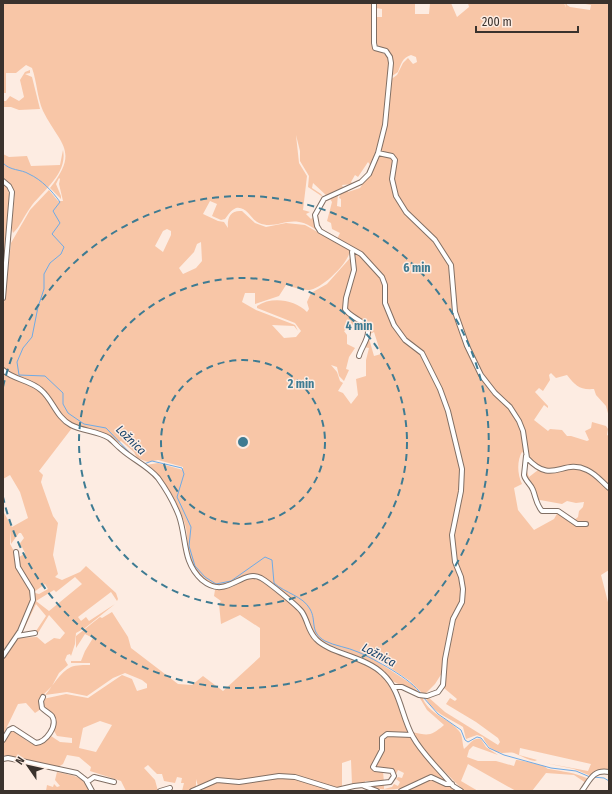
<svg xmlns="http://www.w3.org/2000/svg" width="612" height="794" font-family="'Fira Sans Condensed',sans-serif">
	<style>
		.green { fill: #f8c6a7; fill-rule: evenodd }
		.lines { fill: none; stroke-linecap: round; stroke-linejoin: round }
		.stream { stroke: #6eaae6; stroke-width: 1 }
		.minor-casing { stroke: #816f64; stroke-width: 6 }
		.minor { stroke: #fff; stroke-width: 4 }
		.ring { fill: none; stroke: #3e7b92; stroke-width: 2; stroke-dasharray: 7 5 }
		.labels { text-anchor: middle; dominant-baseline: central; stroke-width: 3; stroke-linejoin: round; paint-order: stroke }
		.water-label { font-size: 12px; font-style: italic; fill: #164169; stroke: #fdece2 }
		.centre { fill: #3e7b92; stroke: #fdece2; stroke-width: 2 }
		.ring-label { font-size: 12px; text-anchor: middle; font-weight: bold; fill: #3e7b92; stroke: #fdece2; stroke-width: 3; stroke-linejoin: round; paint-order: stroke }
	</style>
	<rect width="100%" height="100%" fill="#fdece2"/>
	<path class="green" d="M 3,3 L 371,4 L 374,13 L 373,47 L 389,57 L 390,69 L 383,127 L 371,166 L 368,162 L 358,177 L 355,175 L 351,182 L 353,184 L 342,185 L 343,187 L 327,196 L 313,183 L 312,188 L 321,194 L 323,197 L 308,187 L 309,176 L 300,161 L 300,151 L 296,135 L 299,163 L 307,176 L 303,210 L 310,212 L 306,214 L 311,219 L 313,217 L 316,230 C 292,211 278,231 259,223 C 251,220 247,206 236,208 C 231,210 228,215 225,219 L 221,220 L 212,216 L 217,204 L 210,201 L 203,214 L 218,221 L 224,222 L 228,228 C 227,218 230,210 242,211 L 255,223 L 266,227 L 286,223 L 305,225 L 350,250 C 350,262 320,291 308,290 C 301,290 293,287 286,285 L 279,296 L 255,304 L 255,293 L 245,293 L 242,302 L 256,310 L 295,325 L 298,331 L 294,326 L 272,325 L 284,338 L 296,337 L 301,331 L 295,323 L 257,308 L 257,306 C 272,296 295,300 307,312 L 309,309 L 307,302 L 311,293 L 327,284 L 351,257 C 352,263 353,268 352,273 C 348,296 334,305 356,322 L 344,331 L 347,335 L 347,344 L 355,348 L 349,357 L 346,369 L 349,370 L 344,381 L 339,376 L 337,367 L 331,365 L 337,372 L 340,381 L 343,383 L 338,391 L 343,393 L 351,404 L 358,395 L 356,379 L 366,376 L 366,360 L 369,348 L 364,347 L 367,337 L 366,329 L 349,314 L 345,305 L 354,277 L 353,256 L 356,252 L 368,261 L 381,277 L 383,282 L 384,305 L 393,325 L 405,341 L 420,352 L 435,380 L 447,412 L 461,468 L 460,491 L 451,536 L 453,558 L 461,580 L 460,603 L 452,620 L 442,673 L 435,684 L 424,695 L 410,681 L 380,661 L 375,660 L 413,685 L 420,694 L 392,681 L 380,668 L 370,662 L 321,641 C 310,632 310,620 303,610 C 300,605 262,576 258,575 C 236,569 219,605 196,571 C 185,555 189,544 186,528 C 182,511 162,471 146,465 L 158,463 L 183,470 L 183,467 L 158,460 L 148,462 L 137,458 L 134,452 L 121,441 L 118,443 C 104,430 86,431 70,422 C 57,414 52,397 40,387 C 28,378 13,379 3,366 L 3,312 L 11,243 L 30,210 L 49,190 L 58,201 L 63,201 L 59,184 L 60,179 L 59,178 L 56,184 L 61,196 L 61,199 L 50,188 C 80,150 60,145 43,111 C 37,97 37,82 32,68 L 26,65 L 16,73 L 6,73 L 6,93 L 3,93 ZM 167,229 L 171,231 L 171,235 L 163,252 L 155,246 L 163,231 ZM 201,242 L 202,261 L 196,268 L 183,274 L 179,268 L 194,252 L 197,244 ZM 374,332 L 381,354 L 374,356 L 368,335 Z
		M 376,3 L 415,3 L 415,14 L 429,14 L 430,3 L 451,3 L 457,17 L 469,7 L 468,3 L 564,3 L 566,8 L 565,3 L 567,3 L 567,5 L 570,7 L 590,10 L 591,5 L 580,3 L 609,3 L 609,417 L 606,406 L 596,395 L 594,389 C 579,390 576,386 567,375 L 556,378 L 551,373 L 549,375 L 550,380 L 543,391 L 539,388 L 535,392 L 548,406 L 548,408 L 544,405 L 534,420 L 548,431 L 550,429 L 562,430 L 567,436 L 571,436 L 587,441 L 589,440 L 585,431 L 591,428 L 592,422 L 606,426 L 608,429 L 607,435 L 609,436 L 609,487 C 596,474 583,463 563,468 C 557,469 552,472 545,471 C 533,468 531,456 522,452 C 517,460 517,474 522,484 L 514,488 L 518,510 L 534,530 L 554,519 L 558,512 L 565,515 L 572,522 L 578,517 L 579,511 L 583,507 L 584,502 L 576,503 L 567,501 L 562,504 L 540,500 L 536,502 L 534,490 L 524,476 L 525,466 L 529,477 L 538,470 C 551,474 553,471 565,469 C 585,465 596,477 609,489 L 609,570 L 601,575 L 609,606 L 609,770 L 599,770 L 591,776 L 574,769 L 545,763 L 588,771 L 591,764 L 520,748 L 519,755 L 537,760 L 535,761 C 527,760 522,756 514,753 C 510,752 506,753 502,753 C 493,752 486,745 483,737 L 477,735 L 466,739 L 463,727 C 449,718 433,713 425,697 L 428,697 L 445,712 L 498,745 L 500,742 L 498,738 L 476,722 L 446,704 L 450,698 L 455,701 L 457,699 L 444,688 L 446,660 L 455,625 L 454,619 L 462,604 L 464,589 L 461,574 L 455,561 L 453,543 L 454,530 L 463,492 L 463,468 L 449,412 L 443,393 L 424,354 L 404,338 L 392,321 L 386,303 L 386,283 L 383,276 L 363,254 L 337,239 L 340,233 L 332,229 L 331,223 L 327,221 L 332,202 L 329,197 L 338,194 L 337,206 L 341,207 L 341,199 L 339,198 L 341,192 L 347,188 L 348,192 L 360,188 L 362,185 L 359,184 L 370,175 L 378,156 L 383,154 L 391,156 C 397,163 391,171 391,180 C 391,186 393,193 395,198 C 406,220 429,232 441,253 L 442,253 L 435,239 L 410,216 L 398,199 L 394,190 L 393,181 L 396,160 L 393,155 L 380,150 L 386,127 L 390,80 L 397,75 L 403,63 L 408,58 L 413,64 L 417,62 L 416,57 L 411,55 C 402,58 401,64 398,72 L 392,76 L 392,62 L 390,53 L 375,44 L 376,17 L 382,17 L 382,9 L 376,8 Z
		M 30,70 L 30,73 L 25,74 L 32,77 L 40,109 L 19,110 L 11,107 L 3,107 L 3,101 L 6,101 L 10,96 L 19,101 L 24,97 L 20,80 L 25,72 Z
		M 63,150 C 68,174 42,191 30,208 C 24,216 20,227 13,233 C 7,216 25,189 3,178 L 3,154 L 9,157 L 27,156 L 31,166 L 60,165 Z
		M 3,184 L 8,188 L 10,199 L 3,279 Z
		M 3,373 C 13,382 27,381 37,389 C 51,400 56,419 72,428 L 39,471 L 43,475 L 41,482 L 43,488 L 53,516 L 58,523 L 53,555 L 58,574 L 55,577 L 62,580 L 80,572 L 86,566 L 116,593 L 118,599 L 117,601 L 111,592 L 78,617 L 81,621 L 86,617 L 89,621 L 115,604 L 85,628 L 76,633 L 75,644 L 71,656 L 70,654 L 67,655 L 65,660 L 68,665 L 59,673 L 52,686 L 40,698 L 39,705 L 41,709 L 35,713 L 26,703 L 18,704 L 3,735 L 3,658 L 16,638 L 37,637 L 45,644 L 54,638 L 60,639 L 65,633 L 49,615 L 38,633 L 36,631 L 46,616 L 36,604 L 22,633 L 21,632 L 35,593 L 39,594 L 48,589 L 45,584 L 34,592 L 19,566 L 18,558 L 25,553 L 22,547 L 18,546 L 24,538 L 21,533 L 19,533 L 11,544 L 11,529 L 10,544 L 15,553 L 16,563 L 31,590 L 32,600 L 20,630 L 3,654 L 3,511 L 12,527 L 28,518 L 20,492 L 10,475 L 3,479 ZM 75,577 L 82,584 L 49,611 L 36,601 L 54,590 L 56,592 Z
		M 249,578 L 260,580 L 300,611 L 314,641 L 377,670 L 383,675 L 394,692 L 409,735 L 386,733 L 382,736 L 380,752 L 372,767 L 383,771 L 384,783 L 375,784 L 374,781 L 365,781 L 365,785 L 340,790 L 329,789 L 333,791 L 202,791 L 208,784 L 198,786 L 196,779 L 196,787 L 189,791 L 182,791 L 184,783 L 181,783 L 182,778 L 177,777 L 175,783 L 164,781 L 162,774 L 157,774 L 148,765 L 144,768 L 155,780 L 158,791 L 126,791 L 121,781 L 90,771 L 91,767 L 79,757 L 67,755 L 63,764 L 58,767 L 3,755 L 4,739 L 12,729 C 20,734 31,748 40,744 C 45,742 47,738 51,736 L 60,742 L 72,743 L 72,738 L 57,736 L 54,731 L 54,720 L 42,705 L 43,699 L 66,694 L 88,698 L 122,675 L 132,679 L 137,691 L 147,688 L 147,684 L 142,680 L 125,673 L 113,678 L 87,696 L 67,692 L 45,695 C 53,686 60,672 71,667 C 76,665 85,665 90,665 L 90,663 L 71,663 L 71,661 L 81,661 L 85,651 L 93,638 L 85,634 L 76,648 L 76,636 L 100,617 L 102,618 L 112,612 L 128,637 L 131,648 L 178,684 L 192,685 L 203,676 L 223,691 L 260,657 L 260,628 L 240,615 L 221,624 L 219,604 L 221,601 L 214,596 L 215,590 L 232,587 ZM 100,721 L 112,725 L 96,752 L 79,748 L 83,728 ZM 351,760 L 352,784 L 342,787 L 342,763 Z
		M 418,695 L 422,696 C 427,714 449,718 459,731 C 463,735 462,744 464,749 C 469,745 473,737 481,739 L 486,747 L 498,755 L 473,746 L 469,750 L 467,757 L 478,761 L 496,761 L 514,766 L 516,760 C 519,760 542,765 544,766 C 546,767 547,769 549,769 C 565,772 573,772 589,779 L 586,783 L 574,775 L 546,773 L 532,791 L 516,791 L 468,764 L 461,781 L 478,791 L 464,791 L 428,755 L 412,732 C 429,736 431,736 444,725 L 427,710 Z
		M 387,734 L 411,737 L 448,784 L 434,777 C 411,787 392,794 367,786 L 384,784 L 384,789 L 392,787 L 394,784 L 398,786 L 400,782 L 396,779 L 398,777 L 402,778 L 404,773 L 398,770 L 396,774 L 394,771 L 374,767 L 382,751 L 383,739 Z
		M 57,772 C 74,776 82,775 90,791 L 46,791 L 47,785 L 53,787 L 54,784 L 57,787 L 60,786 L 55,780 Z
		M 431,778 L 451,786 L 455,791 L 404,791 Z"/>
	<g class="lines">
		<path class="stream" d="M 3,163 C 10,171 21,169 29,174 C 42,180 52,191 60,202 L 53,211 L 60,223 L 52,234 L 64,247 L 61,254 L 50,263 L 44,274 L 44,289 L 38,307 L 32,337 L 23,348 L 17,362 L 19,375 L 45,376 L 63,393 L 63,404 L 68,413 L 84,424 L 106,428 L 132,455
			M 144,464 L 152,461 L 182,468 L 184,474 L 177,497 L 191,527 L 189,546 L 195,566 L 205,577 L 216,584 L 231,581 L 265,557 L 272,560 L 274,583 C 285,593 303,596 310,609 C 317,621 309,632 325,641 C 335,646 347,647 358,652 C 374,659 412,679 421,694
			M 423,697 L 438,714 L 461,730 L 465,740 L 468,742 L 477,737 L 481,738 L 489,748 L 504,755 L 551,768 L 576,771 L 590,777
			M 593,777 L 604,778 L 609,781"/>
		<g class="minor-casing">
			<path id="minor" d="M 374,3 L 374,43 L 375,48 L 386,51 L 390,57 L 391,63 L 385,125 L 378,153 L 369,174 L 361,182 L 324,199 L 315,215 L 317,226 L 320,231 L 361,254 L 382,277 L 385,285 L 385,303 L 394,325 L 405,340 L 422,353 L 440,389 L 448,411 L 462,469 L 461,491 L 452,535 L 455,562 L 461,577 L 463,589 L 462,602 L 453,619 L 445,659 L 443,685 L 438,692 L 427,696 L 419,695 L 402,687 L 394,687
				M 378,153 L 392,156 L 395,160 L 392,179 L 396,196 L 406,212 L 435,240 L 451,265 L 455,312 L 467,346 L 481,375 L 495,393 L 510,407 L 519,421 L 523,431 L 527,458 C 553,486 562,458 587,470 C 596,474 602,482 609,488
				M 3,181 L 9,186 L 12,192 L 3,298
				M 352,252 L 354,270 L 346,298 L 345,309 C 350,318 369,322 368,332 C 368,340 361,348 359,356
				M 3,370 C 14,380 30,380 41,390 C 53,400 56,417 71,425 C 82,431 98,431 109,438 C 113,441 117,446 121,449 C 132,459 148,466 158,478 C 166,489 174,503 179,516 C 187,539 182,562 202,580 C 227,601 241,568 261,578 C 268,582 298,606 302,612 C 308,621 308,631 316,639 C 330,654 365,656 383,674 C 401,691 401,716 413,737 C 423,755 440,770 453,786 L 461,791
				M 526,456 L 524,475 C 525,481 531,484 533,490 C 536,498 536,504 542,511 L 558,511 L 577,524 L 586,524
				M 17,636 L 35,633
				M 3,656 L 20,631 L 33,600 L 32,590 L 18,567 L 16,552
				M 3,740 L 9,730 L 13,728 L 36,743 C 46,742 58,726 52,716 C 49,713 45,711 42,708 L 41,701 L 43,697
				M 3,759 L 8,758 L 77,773 L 86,780 L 92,791
				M 87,782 L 94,777 L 114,782
				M 364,786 L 377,791
				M 160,791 L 170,788
				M 192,791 L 217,780 L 239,782 L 279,776 L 295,777 L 337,790 L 354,786 L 390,782 L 394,776 L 392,771 L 375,769 L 373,767 L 382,750 L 382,738 L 387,734 L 412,735
				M 401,791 L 431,777 L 446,784 L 452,784
				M 582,791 C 590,780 593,769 609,772"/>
		</g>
		<use href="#minor" class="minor"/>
	</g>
	<g class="ring">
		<circle cx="243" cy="442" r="82"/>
		<circle cx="243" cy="442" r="164"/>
		<path d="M3 387A246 246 0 1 1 3 497"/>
	</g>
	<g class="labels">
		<g class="water-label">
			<text transform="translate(131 440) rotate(44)">Ložnica</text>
			<text transform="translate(379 655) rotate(28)">Ložnica</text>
		</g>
	</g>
	<circle cx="243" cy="442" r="6" class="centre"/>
	<g class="ring-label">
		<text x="417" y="272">6 min</text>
		<text x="359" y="330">4 min</text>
		<text x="301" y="388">2 min</text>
	</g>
	<rect width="612" height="794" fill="none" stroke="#3a322d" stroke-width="8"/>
	<g transform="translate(28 766) rotate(304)" stroke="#fdece2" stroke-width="3" paint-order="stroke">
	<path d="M0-3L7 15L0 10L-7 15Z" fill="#3a322d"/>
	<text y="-6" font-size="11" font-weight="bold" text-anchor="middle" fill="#3a322d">N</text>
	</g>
	<path d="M476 26v6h102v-6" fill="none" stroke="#3a322d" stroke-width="2"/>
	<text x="482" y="26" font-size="12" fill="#3a322d" stroke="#fdece2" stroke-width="3" paint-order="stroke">200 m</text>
</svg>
